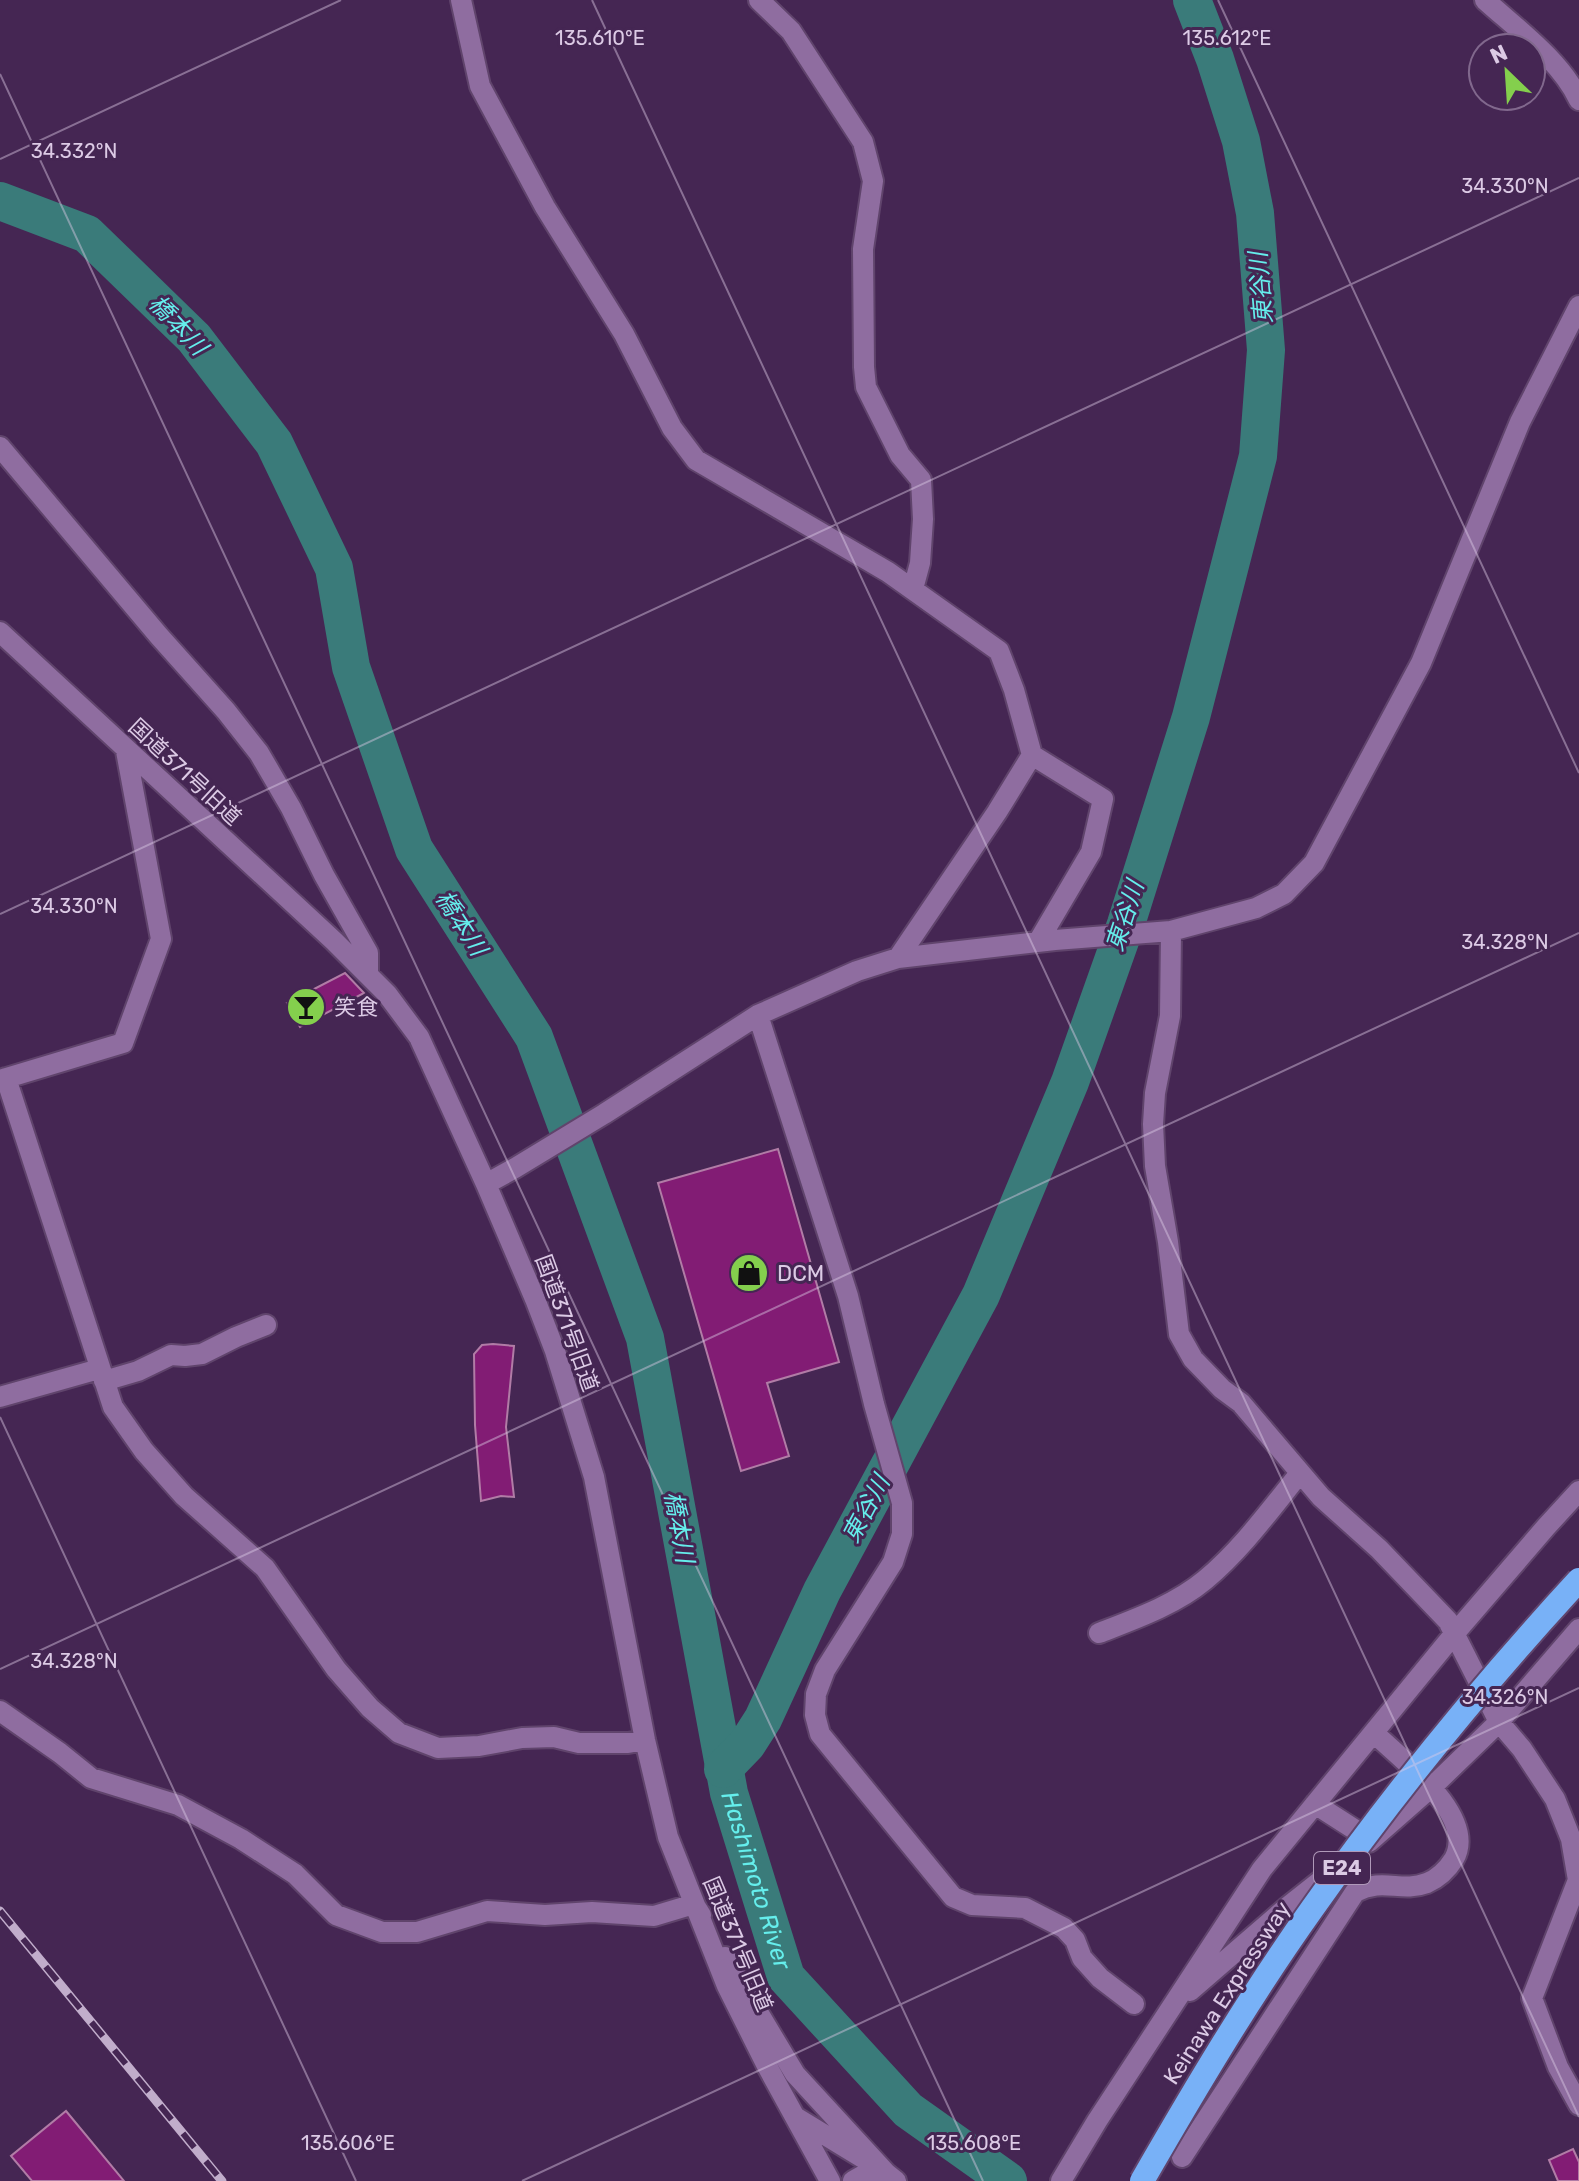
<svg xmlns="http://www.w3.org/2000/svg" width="1579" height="2181" font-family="Rubik,'Noto Sans JP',sans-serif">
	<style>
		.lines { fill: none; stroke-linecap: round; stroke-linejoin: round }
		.river { stroke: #3a7b7a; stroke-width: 38 }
		.building { fill: #821c74; stroke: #b17ca6; stroke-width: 2 }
		.minor-casing { stroke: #60446c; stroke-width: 24 }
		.minor { stroke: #8f6da0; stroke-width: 20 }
		.rail-casing { stroke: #c1adcb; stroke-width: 9 }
		.rail { stroke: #452653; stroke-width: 6; stroke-dasharray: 18; stroke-linecap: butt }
		.highway-bridge-casing { stroke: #60446c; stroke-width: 28; stroke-linecap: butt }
		.highway-bridge { stroke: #78b1f7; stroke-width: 24 }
		.ticks { fill: none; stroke: #dccae5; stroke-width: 2; stroke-opacity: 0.45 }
		.labels { text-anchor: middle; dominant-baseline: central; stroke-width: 6; stroke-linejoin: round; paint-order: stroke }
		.shield { fill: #452653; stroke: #af99b9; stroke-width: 2 }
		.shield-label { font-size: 20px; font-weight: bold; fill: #dccae5 }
		.street-label { font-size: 22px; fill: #dccae5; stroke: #452653 }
		.poi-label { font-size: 22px; fill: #dccae5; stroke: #452653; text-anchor: start }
		.water-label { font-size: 24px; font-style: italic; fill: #65eeec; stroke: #452653 }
		.ticks-label { font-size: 20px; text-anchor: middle; fill: #dccae5; stroke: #452653; stroke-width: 6; stroke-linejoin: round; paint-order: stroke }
	</style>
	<rect width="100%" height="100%" fill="#452653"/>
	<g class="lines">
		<g class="river">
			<path id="s1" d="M 0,201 L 87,234 L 194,338 L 274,443 L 334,568 L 351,667 L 414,849 L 534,1037 L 645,1338 L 729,1793 L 786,1977 L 908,2110 L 1008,2181"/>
			<path d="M 723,1769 L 747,1744 L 763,1719 L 822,1591 L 981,1295 L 1070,1082 L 1126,924 L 1191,717 L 1258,456 L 1266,350 L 1255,213 L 1241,141 L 1215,59 L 1192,0"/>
		</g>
	</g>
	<path class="building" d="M 345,973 L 364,993 L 300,1027 L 287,1003 Z
		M 778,1149 L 839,1362 L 767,1383 L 789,1456 L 741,1471 L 658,1183 Z
		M 493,1344 L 514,1346 L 506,1427 L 514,1497 L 501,1496 L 481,1501 L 475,1425 L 474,1354 L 482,1345 Z
		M 66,2111 L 124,2181 L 32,2181 L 11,2156 Z
		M 1573,2149 L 1579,2162 L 1579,2181 L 1558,2181 L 1549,2160 Z"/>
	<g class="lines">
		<g class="minor-casing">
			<path id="minor" d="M 461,0 L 480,86 L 545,207 L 624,334 L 672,428 L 696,460 L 888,572 L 999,651 L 1014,690 L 1032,755 L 997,812 L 898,958
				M 759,0 L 791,31 L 863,142 L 873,181 L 863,249 L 864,367 L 866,387 L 900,455 L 921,480 L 923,519 L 920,563 L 913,589
				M 1485,0 C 1517,29 1561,61 1579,100
				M 0,447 L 159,636 L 226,711 L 259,753 L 291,808 L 324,875 L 368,953 L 368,975
				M 0,632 L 334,941 L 387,994 L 419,1037 L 486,1184 L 535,1299 L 555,1351 L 594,1477 L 645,1740 L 668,1837 L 727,1986 L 767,2066 L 830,2181
				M 1032,755 L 1103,799 L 1091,852 L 1038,942
				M 1171,931 L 1170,1016 L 1155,1093 L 1153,1124 L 1155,1166 L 1168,1242 L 1179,1334 L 1193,1359 L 1222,1389 L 1241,1403 L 1321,1497 L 1379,1549 L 1448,1621 L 1499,1722 L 1522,1749 L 1555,1799 L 1571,1839 L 1578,1880 L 1532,1998 L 1558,2067 L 1579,2105
				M 758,1015 L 848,1296 L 874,1404 L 902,1503 L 902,1534 L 893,1562 L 825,1670 L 816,1694 L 815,1715 L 820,1734 L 953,1897 L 972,1905 L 1025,1908 L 1064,1928 L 1075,1940 L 1082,1958 L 1100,1978 L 1134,2004
				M 6,1078 L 113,1407 L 144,1451 L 184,1496 L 265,1568 L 336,1669 L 370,1708 L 399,1733 L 438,1748 L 479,1746 L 522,1738 L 554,1737 L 579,1743 L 628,1743 L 645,1740
				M 0,1080 L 123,1043 L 161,939 L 126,751
				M 486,1184 L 515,1168 L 604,1114 L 758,1015 L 857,971 L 898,958 L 1055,940 L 1171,931 L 1256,908 L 1284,894 L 1314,863 L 1421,663 L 1520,422 L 1579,306
				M 104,1381 L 138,1371 L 171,1355 L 185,1356 L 202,1354 L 236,1337 L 266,1325
				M 0,1397 L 99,1369
				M 1099,1633 C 1135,1619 1175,1605 1205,1580 C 1242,1549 1270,1510 1300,1473
				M 0,1711 L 60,1753 L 91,1778 L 178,1805 L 241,1839 L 295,1874 L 336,1915 L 382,1932 L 417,1932 L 487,1911 L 545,1915 L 592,1912 L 654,1916 L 694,1904 L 701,1915
				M 1315,1804 L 1371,1840
				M 1369,1842 L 1435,1784 L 1499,1722 L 1579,1629
				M 725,1957 L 795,2074 L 886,2173 L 896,2181
				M 1190,1991 L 1286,1908 L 1334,1870
				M 797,2118 L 866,2160
				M 1182,2157 L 1355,1892 C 1384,1877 1400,1893 1427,1883 C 1439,1878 1447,1870 1454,1859 C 1478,1816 1401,1759 1374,1733
				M 853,2181 L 867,2173 L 886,2173
				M 1061,2181 L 1097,2121 L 1262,1869 L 1455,1633 L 1546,1527 L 1579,1491"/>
		</g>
		<use href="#minor" class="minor"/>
		<g class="rail-casing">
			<path id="rail" d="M 0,1911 L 222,2181"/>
		</g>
		<use href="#rail" class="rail"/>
		<g class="highway-bridge-casing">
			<path id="highway-bridge" d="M 1142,2181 C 1195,2089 1250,1996 1312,1909 C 1394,1793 1483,1684 1579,1580"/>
		</g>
		<use href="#highway-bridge" class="highway-bridge"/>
	</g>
	<path class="ticks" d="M 592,0 L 1579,2117M 1218,0 L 1579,773M 0,74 L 983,2181M 0,159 L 341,0M 0,914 L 1579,178M 0,1417 L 356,2181M 0,1669 L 1579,933M 522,2181 L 1579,1688"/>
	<defs>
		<g id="bar-disc" transform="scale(2)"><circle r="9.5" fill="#84cf4d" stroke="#452653"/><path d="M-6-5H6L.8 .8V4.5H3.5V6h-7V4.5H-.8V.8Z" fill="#111"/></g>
		<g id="shop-disc" transform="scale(2)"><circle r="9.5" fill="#84cf4d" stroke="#452653"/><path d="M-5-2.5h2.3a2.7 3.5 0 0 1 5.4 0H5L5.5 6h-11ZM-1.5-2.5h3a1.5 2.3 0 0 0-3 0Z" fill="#111"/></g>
	</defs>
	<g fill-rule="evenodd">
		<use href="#bar-disc" x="306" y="1007"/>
		<use href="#shop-disc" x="749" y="1273"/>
	</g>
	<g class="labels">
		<rect class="shield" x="1314" y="1852" width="56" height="32" rx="6"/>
		<g class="shield-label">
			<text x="1342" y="1868">E24</text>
		</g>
		<g class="street-label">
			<text transform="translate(185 772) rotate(43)">国道371号旧道</text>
			<text transform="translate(567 1323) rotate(70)">国道371号旧道</text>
			<text transform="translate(738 1944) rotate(67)">国道371号旧道</text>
			<text transform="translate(1227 1993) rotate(-57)">Keinawa Expressway</text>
		</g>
		<g class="poi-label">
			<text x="334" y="1007">笑食</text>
			<text x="777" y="1273">DCM</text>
		</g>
		<g class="water-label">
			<text transform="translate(1261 288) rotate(-95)">東谷川</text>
			<text transform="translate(178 325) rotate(47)">橋本川</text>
			<text transform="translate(1125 916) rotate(-72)">東谷川</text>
			<text transform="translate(461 923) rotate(57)">橋本川</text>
			<text transform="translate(866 1509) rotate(-62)">東谷川</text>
			<text transform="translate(679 1527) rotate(80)">橋本川</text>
			<text stroke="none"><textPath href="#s1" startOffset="1904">Hashimoto River</textPath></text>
		</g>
	</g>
	<g class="ticks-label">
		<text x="600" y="45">135.610°E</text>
		<text x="1227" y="45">135.612°E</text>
		<text x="74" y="158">34.332°N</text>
		<text x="1505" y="193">34.330°N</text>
		<text x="74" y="913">34.330°N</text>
		<text x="1505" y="949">34.328°N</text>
		<text x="74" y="1668">34.328°N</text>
		<text x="1505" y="1704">34.326°N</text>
		<text x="348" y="2150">135.606°E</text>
		<text x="974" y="2150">135.608°E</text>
	</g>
	<g transform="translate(1507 72) rotate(335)"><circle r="38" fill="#452653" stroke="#81688d" stroke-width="2"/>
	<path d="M0-6L14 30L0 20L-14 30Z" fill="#84cf4d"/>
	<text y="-12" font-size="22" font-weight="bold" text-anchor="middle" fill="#dccae5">N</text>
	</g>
</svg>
